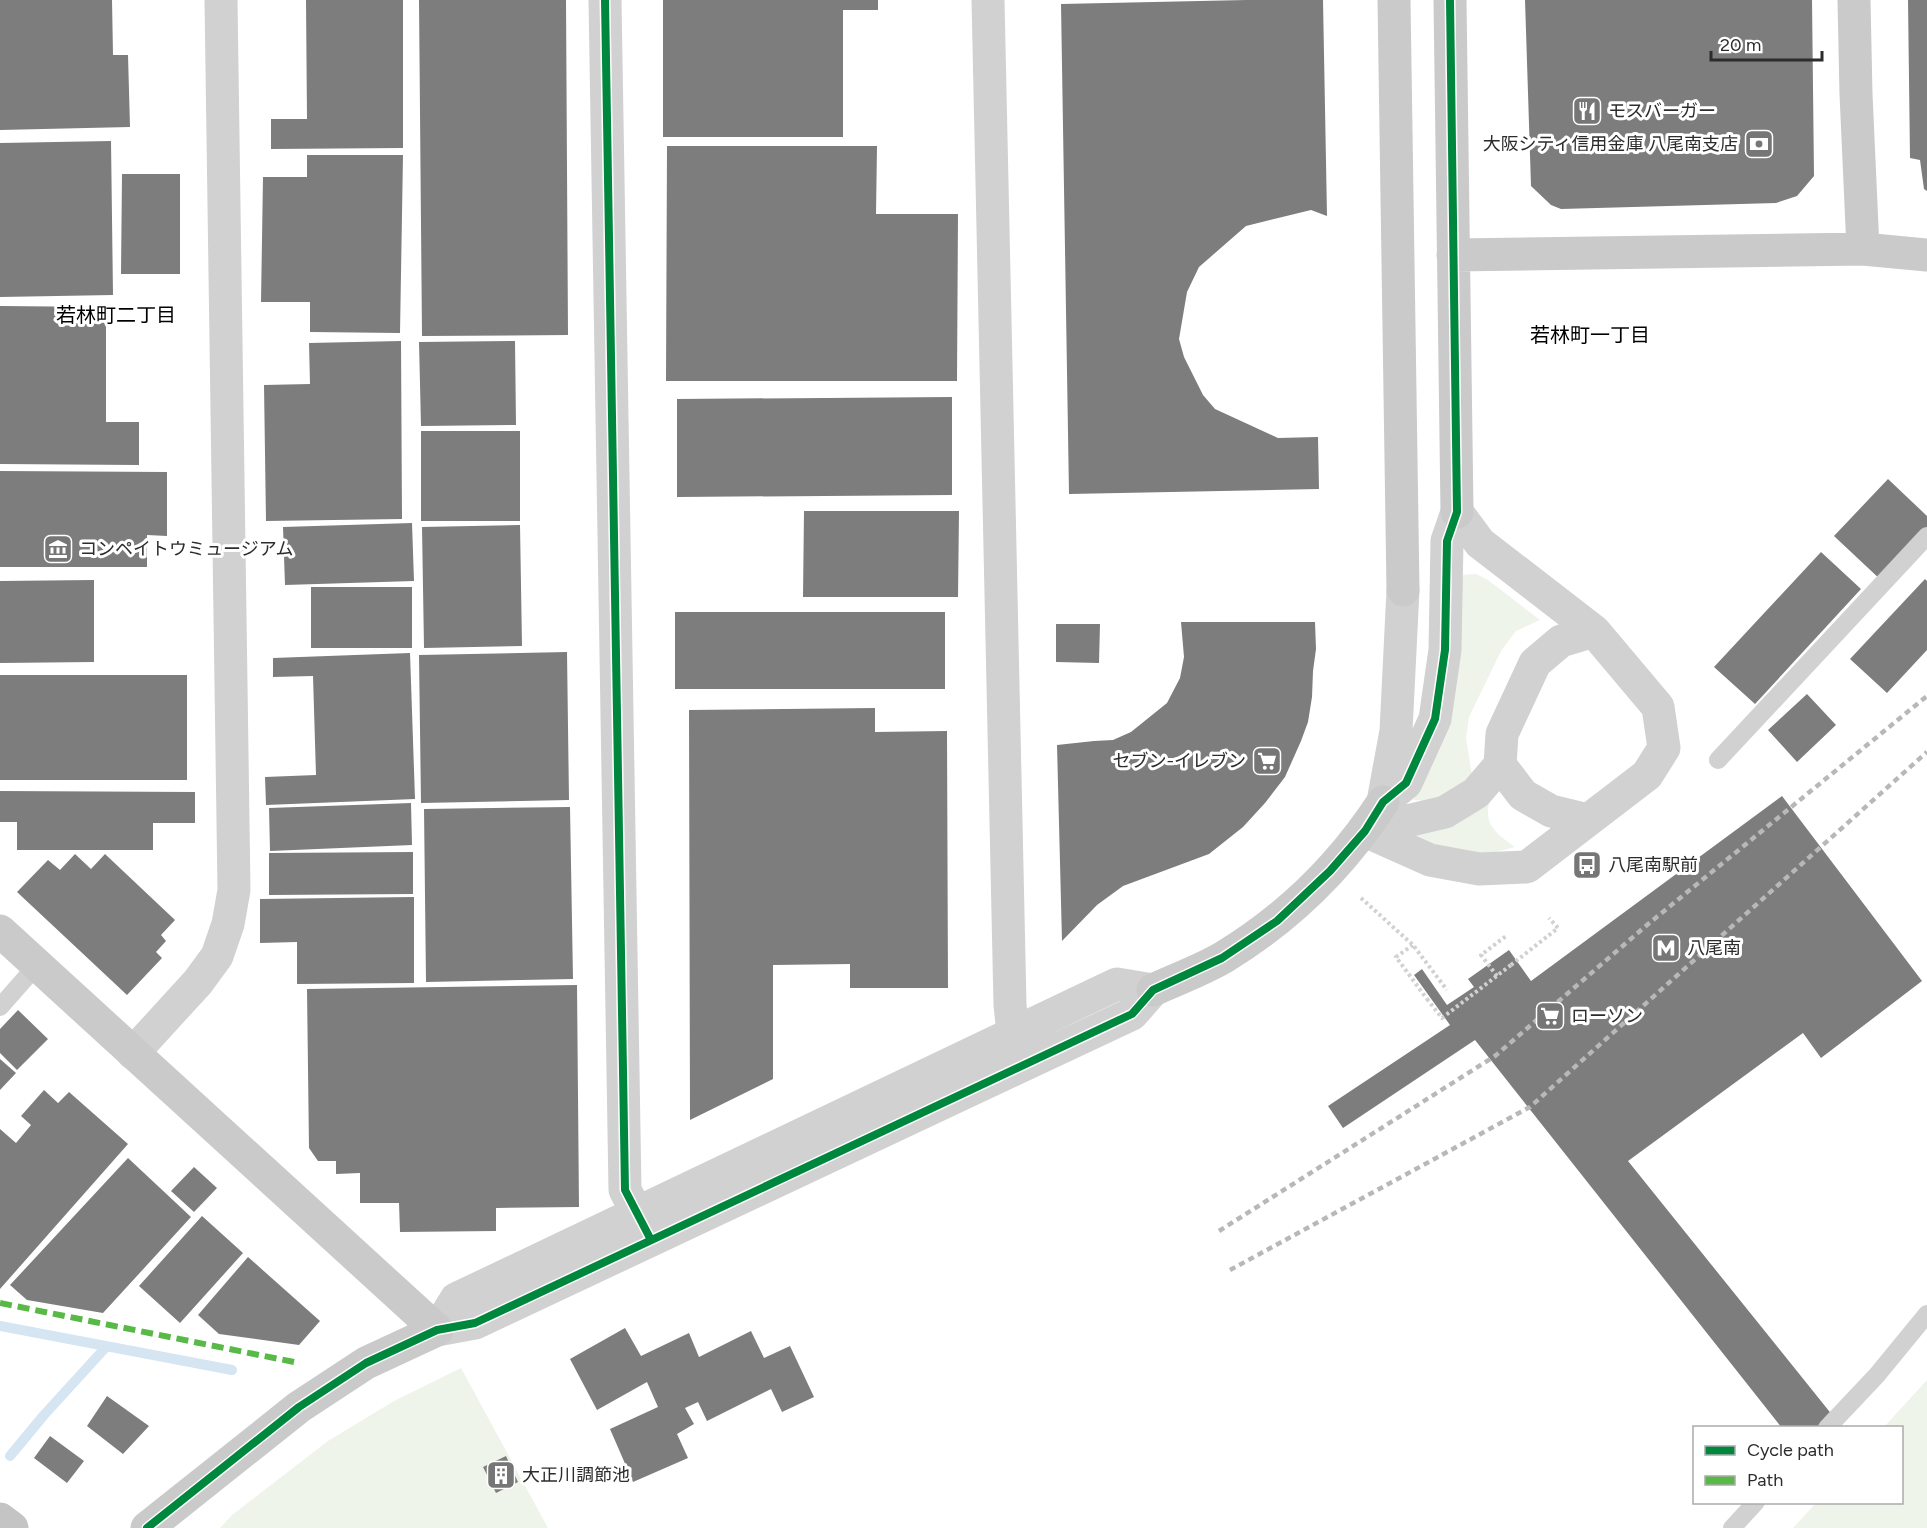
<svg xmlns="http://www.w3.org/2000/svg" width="1927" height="1528" font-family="Figtree,'Noto Sans JP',sans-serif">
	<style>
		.green { fill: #eff4ea }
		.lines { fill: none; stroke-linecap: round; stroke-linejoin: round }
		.stream { stroke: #d5e5f2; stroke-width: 10 }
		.building { fill: #7d7d7d }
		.path { stroke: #d1d1d1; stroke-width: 4; stroke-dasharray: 3 3; stroke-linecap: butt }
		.lane { stroke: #d1d1d1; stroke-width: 18 }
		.street { stroke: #d1d1d1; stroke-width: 33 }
		.secondary { stroke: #cacaca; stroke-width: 33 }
		.primary { stroke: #c4c4c4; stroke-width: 33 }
		.rail { stroke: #b8b8b8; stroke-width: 4.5; stroke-dasharray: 6 4.5; stroke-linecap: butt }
		.path-bridge { stroke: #d1d1d1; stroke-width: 4; stroke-dasharray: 3 3; stroke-linecap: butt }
		.quiet { stroke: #58b947; stroke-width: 6; stroke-dasharray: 12 6; stroke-linecap: butt }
		.cycleway-casing { stroke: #fff; stroke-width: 11 }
		.cycleway { stroke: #00873e; stroke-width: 8 }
		.labels { text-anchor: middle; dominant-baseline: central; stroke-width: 6; stroke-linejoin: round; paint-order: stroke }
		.poi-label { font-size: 18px; fill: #2c2c2c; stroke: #fff; text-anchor: start }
		.neighbourhood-label { font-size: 20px; fill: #000; stroke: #fff }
	</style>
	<rect width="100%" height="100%" fill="#fff"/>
	<path class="green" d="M 1476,574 L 1488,580 L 1540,620 L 1516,631 L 1501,651 L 1469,717 L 1466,738 L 1472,775 L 1457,790 L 1427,801 L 1413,800 L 1431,768 L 1441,734 L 1462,575 Z
		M 1489,803 C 1484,827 1498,834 1515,847 L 1492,853 L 1464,855 L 1407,842 L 1409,830 Z
		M 461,1368 L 548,1528 L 220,1528 L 232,1515 L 328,1441 L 394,1401 Z
		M 1927,1380 L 1927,1528 L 1793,1528 L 1816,1503 L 1902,1502 L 1902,1428 L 1884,1427 Z"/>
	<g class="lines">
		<path class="stream" d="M 0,1326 L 232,1370
			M 10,1456 L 44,1415 L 106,1347"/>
	</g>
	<path class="building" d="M 0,0 L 112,0 L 113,55 L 128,55 L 130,127 L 0,130 Z
		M 306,0 L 403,0 L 403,148 L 271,149 L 271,119 L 307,119 Z
		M 419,0 L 566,0 L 568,335 L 422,336 Z
		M 663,0 L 878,0 L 878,10 L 843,10 L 843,137 L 663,137 Z
		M 1246,0 L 1323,0 L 1327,216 L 1311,210 L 1246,226 L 1199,267 L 1187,292 L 1179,339 L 1184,357 L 1203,395 L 1215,409 L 1278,438 L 1318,437 L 1319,489 L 1069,494 L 1061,4 Z
		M 1525,0 L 1812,0 L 1814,176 L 1797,196 L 1776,203 L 1561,209 L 1551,205 L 1531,186 Z
		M 1908,0 L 1927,0 L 1927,191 L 1924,189 L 1920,160 L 1910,158 Z
		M 111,141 L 113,295 L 0,297 L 0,143 Z
		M 667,146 L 877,146 L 876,214 L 958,214 L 957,381 L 666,381 Z
		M 307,155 L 403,155 L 400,333 L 310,332 L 310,302 L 261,302 L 263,177 L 307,177 Z
		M 122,174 L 180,174 L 180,274 L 121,274 Z
		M 0,306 L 106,307 L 106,422 L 139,422 L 139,465 L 0,464 Z
		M 401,341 L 402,519 L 266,521 L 264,385 L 310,384 L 309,343 Z
		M 515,341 L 516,425 L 421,426 L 419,342 Z
		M 952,397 L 952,495 L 677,497 L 677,399 Z
		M 421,431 L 520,431 L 520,521 L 421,521 Z
		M 0,471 L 167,472 L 167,536 L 147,535 L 147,567 L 0,567 Z
		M 1888,479 L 1927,516 L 1927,535 L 1883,582 L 1834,536 Z
		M 804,511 L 959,511 L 958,597 L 803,597 Z
		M 412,523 L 414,581 L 285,585 L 283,527 Z
		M 520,525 L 522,646 L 424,648 L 422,527 Z
		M 1821,552 L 1861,589 L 1755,704 L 1714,667 Z
		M 1925,579 L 1927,581 L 1927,650 L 1887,693 L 1850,659 Z
		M 94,580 L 94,662 L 0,663 L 0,581 Z
		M 311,587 L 412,587 L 412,648 L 311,648 Z
		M 675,612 L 945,612 L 945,689 L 675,689 Z
		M 1181,622 L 1315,622 L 1316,649 L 1313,671 L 1312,697 L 1308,722 L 1301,741 L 1285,777 L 1265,803 L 1243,827 L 1209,854 L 1123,886 L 1097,905 L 1062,941 L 1057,745 L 1094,741 L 1113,740 L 1131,732 L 1167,703 L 1180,678 L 1184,657 Z
		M 1056,624 L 1100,624 L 1099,663 L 1056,662 Z
		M 567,652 L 569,800 L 421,803 L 419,655 Z
		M 410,653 L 415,799 L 266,805 L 265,777 L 316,775 L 313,676 L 273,677 L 273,658 Z
		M 0,675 L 187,675 L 187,780 L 0,780 Z
		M 1807,694 L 1836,725 L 1797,762 L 1768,730 Z
		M 875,708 L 875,732 L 947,731 L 948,988 L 850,988 L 850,964 L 773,965 L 773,1079 L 690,1120 L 689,710 Z
		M 0,791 L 195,792 L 195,823 L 153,823 L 153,850 L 17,850 L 17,822 L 0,822 Z
		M 1782,796 L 1922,981 L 1821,1058 L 1803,1033 L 1628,1161 L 1833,1416 L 1818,1428 L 1782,1428 L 1475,1040 L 1343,1128 L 1328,1106 L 1450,1025 L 1414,975 L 1422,969 L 1447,1005 L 1474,987 L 1468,979 L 1509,950 L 1531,981 Z
		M 411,803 L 412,845 L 270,851 L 269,808 Z
		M 570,807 L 573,979 L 426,982 L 424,809 Z
		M 413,852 L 413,894 L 269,895 L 269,853 Z
		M 75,854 L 91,869 L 105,854 L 175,920 L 161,935 L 166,941 L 156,952 L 162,958 L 127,995 L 17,892 L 48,860 L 60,870 Z
		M 414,897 L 414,983 L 297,984 L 297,942 L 260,943 L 260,899 Z
		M 577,985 L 579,1207 L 496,1208 L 496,1231 L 400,1232 L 399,1203 L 360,1203 L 360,1173 L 336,1174 L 336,1161 L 318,1161 L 309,1148 L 307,989 Z
		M 18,1010 L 48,1039 L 17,1070 L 0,1053 L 0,1029 Z
		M 0,1059 L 16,1073 L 0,1090 Z
		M 44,1090 L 58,1103 L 69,1092 L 128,1144 L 0,1289 L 0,1129 L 16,1143 L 31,1125 L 21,1116 Z
		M 128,1158 L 191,1217 L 103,1313 L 27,1300 L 10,1285 Z
		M 194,1167 L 217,1188 L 194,1212 L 171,1191 Z
		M 202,1216 L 243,1253 L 180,1323 L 139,1286 Z
		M 248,1257 L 320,1321 L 299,1345 L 219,1334 L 198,1315 Z
		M 625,1328 L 641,1356 L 689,1333 L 699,1357 L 751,1331 L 764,1358 L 790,1346 L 814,1397 L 782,1412 L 771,1389 L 707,1421 L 698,1402 L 685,1408 L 694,1424 L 677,1434 L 688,1458 L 633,1482 L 610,1429 L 658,1407 L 647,1382 L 597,1410 L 570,1359 Z
		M 107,1396 L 149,1426 L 123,1454 L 87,1426 Z
		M 50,1436 L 84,1461 L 67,1483 L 34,1458 Z
		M 506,1456 L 518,1482 L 496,1493 L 483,1467 Z"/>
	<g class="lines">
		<path class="path" d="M 1361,898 L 1413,945 L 1447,990
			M 1413,945 L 1396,957 L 1427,999
			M 1511,965 L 1558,928 L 1549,918
			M 1497,976 L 1481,955 L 1506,936"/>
		<path class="lane" d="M 1718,760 L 1927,536
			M 0,1007 L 37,965
			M 1827,1428 L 1877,1375 L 1927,1314
			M 1732,1528 L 1756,1502"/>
		<path class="street" d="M 605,0 L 625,1190 L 651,1240
			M 988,0 L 1010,1005 L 1013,1033
			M 1500,765 L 1523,795 L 1551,811 L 1588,820
			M 1383,802 L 1406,783 L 1435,719 L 1445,650 L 1447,541 L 1457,512
			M 1383,802 L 1396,731 L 1403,590
			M 1365,831 L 1430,860 L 1479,869 L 1527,867 L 1647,775 L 1664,748 L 1658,707 L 1594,631 L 1480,543 L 1457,512
			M 1365,831 L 1445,812 L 1476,793 L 1500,765 L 1502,734 L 1535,663 L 1561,641 L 1594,631
			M 133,1053 L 198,982 L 217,956 L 228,924 L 234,890 L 221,0
			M 437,1330 L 456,1299 L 1117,984 L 1153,990
			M 437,1330 L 475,1323 L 1132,1014 L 1153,990"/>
		<path class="secondary" d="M 1394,0 L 1403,590
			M 1450,0 L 1457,512
			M 1854,0 L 1856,94 L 1863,249
			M 1453,255 L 1863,249 L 1927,255
			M 0,931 L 437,1330 L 366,1363 L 299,1407 L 147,1528
			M 1153,990 C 1177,979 1202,970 1224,957 C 1288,918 1342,865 1383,802"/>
		<path class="primary" d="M 0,1519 L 12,1528"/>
		<path class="rail" d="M 1219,1231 L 1495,1056 L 1647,925 L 1927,696
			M 1230,1270 L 1530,1107 L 1927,752"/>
		<path class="path-bridge" d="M 1427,999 L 1442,1018 L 1511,965"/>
		<path class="quiet" d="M 0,1303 L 294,1362"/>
		<g class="cycleway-casing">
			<path id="cycleway" d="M 605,0 L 625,1190 L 651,1240
				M 147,1528 L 299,1407 L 366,1363 L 437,1330 L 475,1323 L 1132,1014 L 1153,990 L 1222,958 L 1277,921 L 1330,871 L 1365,831 L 1383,802 L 1406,783 L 1435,719 L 1445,650 L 1447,541 L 1457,512 L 1450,0"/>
		</g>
		<use href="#cycleway" class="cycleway"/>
	</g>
	<defs>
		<g id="restaurant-square" transform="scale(1.5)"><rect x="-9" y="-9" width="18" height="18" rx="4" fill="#767676" stroke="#fff"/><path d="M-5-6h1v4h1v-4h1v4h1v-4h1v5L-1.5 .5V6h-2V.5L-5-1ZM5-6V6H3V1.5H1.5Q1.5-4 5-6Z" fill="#fff"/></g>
		<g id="bank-square" transform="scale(1.5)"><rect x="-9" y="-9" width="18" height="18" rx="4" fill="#767676" stroke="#fff"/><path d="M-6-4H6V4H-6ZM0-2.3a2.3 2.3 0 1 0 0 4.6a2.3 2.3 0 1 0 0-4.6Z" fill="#fff"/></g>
		<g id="museum-square" transform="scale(1.5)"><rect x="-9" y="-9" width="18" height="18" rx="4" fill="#767676" stroke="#fff"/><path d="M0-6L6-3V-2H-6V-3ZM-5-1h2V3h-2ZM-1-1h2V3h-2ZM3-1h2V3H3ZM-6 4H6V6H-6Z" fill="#fff"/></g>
		<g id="supermarket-square" transform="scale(1.5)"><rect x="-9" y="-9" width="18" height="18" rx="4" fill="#767676" stroke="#fff"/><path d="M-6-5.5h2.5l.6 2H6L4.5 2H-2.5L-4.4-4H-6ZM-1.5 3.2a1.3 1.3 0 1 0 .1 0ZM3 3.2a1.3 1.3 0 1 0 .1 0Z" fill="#fff"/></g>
		<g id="bus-square" transform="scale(1.5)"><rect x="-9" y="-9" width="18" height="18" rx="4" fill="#767676" stroke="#fff"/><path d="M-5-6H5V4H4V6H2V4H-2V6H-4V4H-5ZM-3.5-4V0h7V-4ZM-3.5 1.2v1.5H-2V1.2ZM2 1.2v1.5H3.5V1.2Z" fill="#fff"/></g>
		<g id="metro-square" transform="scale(1.5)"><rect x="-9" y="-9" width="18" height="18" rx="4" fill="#767676" stroke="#fff"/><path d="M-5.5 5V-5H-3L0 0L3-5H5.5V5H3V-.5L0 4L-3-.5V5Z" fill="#fff"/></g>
		<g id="building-square" transform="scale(1.5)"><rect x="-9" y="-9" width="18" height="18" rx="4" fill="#767676" stroke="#fff"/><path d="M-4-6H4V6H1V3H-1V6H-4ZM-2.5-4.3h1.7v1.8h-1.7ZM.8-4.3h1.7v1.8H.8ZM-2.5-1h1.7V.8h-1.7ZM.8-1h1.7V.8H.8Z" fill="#fff"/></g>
	</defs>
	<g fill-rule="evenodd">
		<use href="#restaurant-square" x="1587" y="111"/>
		<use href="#bank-square" x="1759" y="144"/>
		<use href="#museum-square" x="58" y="549"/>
		<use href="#supermarket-square" x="1267" y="761"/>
		<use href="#bus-square" x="1587" y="865"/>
		<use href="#metro-square" x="1666" y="948"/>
		<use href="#supermarket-square" x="1550" y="1016"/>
		<use href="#building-square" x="501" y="1475"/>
	</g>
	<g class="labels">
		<g class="poi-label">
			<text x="1608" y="111">モスバーガー</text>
			<text x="1738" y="144" text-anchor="end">大阪シティ信用金庫 八尾南支店</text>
			<text x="79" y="549">コンペイトウミュージアム</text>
			<text x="1246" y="761" text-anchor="end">セブン-イレブン</text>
			<text x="1608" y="865">八尾南駅前</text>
			<text x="1687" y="948">八尾南</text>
			<text x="1571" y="1016">ローソン</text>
			<text x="522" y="1475">大正川調節池</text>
		</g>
		<g class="neighbourhood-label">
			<text x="116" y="315">若林町二丁目</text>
			<text x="1590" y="335">若林町一丁目</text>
		</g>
	</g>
	<rect x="1693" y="1426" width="210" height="78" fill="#ffffff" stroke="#ababab" stroke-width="1.5"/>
	<rect x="1705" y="1446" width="30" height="9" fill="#00873e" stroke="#ababab" stroke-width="1.5"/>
	<text x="1747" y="1456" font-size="18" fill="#2c2c2c">Cycle path</text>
	<rect x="1705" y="1476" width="30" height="9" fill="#58b947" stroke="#ababab" stroke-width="1.5"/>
	<text x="1747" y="1486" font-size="18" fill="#2c2c2c">Path</text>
	<path d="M1711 51v9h111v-9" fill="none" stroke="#2c2c2c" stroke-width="3"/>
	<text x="1720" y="51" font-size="18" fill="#2c2c2c" stroke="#ffffff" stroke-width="4.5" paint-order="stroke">20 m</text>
</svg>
